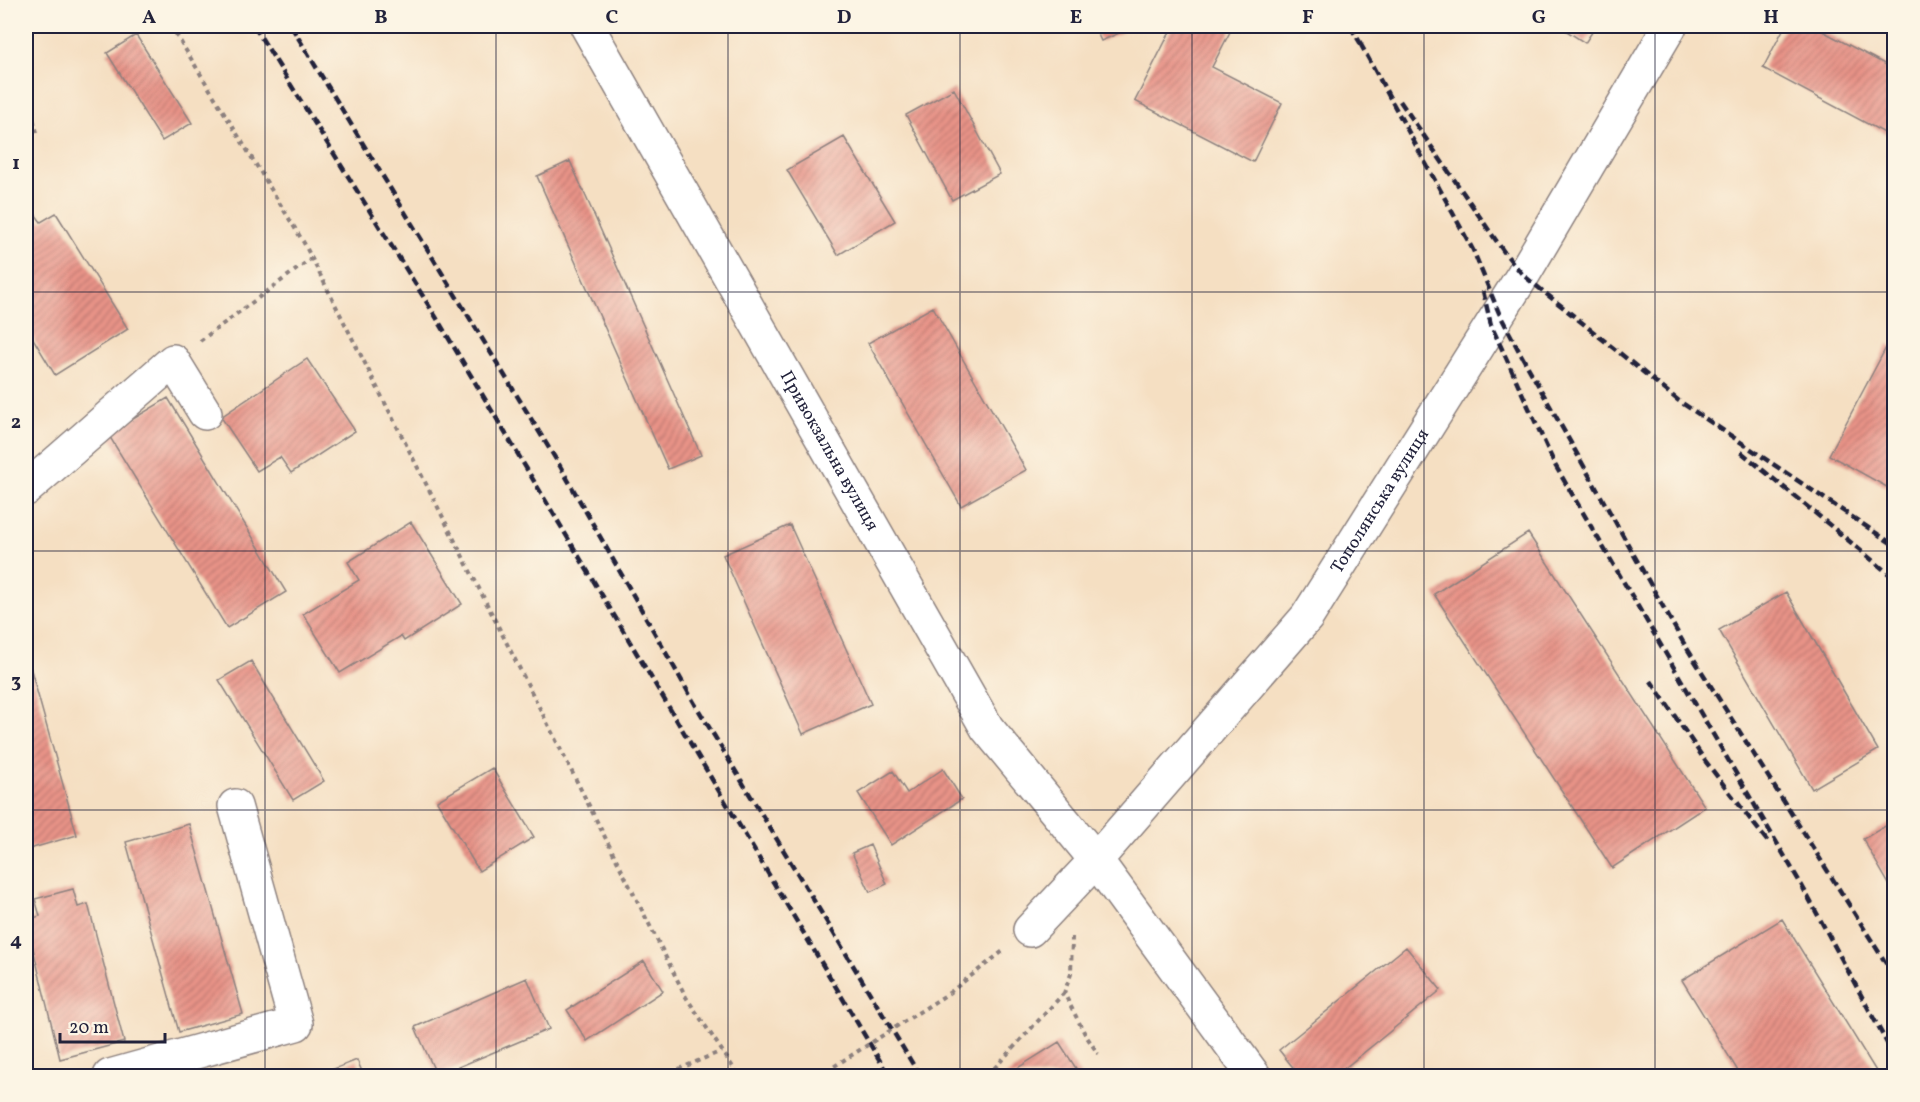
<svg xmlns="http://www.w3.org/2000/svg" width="1920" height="1102" font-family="Vollkorn,serif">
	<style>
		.building { fill: url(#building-hatch) }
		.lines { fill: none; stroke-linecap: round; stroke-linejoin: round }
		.minor-casing { stroke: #8c807e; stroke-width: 36 }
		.path { stroke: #8c807e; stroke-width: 4; stroke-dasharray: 4.5 4.5; stroke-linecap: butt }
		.minor { stroke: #fff; stroke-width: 33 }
		.rail { stroke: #22223b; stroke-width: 4.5; stroke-dasharray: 9 4.5; stroke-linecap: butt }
		.path-bridge { stroke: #8c807e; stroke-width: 4; stroke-dasharray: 4.5 4.5; stroke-linecap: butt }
		.grid { fill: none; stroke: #22223b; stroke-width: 1.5; stroke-opacity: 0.55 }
		.labels { text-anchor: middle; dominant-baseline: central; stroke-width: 4.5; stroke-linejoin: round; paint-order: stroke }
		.street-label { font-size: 18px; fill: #22223b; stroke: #fcf5e5 }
		.neatline { fill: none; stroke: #22223b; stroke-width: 2 }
		.grid-label { font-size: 20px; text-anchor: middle; font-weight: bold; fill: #22223b }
	</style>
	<defs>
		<pattern id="building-hatch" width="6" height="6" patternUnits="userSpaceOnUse" patternTransform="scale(1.5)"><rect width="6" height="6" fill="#e89387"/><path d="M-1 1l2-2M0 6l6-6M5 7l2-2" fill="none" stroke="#bc7870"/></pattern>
	</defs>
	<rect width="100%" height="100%" fill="#fcf5e5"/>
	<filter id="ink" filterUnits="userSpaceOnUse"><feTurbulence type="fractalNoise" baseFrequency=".0167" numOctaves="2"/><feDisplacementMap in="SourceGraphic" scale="12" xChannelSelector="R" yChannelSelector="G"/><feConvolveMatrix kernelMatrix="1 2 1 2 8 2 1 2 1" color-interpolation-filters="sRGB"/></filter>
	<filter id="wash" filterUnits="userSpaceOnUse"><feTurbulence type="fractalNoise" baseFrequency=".008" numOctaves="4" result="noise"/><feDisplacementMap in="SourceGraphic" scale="24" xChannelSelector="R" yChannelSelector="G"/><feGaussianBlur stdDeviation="1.35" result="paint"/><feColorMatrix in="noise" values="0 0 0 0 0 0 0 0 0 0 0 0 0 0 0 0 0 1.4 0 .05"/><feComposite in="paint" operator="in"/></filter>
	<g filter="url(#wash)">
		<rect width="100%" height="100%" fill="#f5dfc2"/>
		<g id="blocks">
			<path class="building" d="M 1094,26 L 1135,26 L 1101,41 Z
				M 1173,26 L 1233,26 L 1212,67 L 1282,103 L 1253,162 L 1135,101 Z
				M 1559,26 L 1596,26 L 1585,43 Z
				M 1785,26 L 1813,26 L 1894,69 L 1894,138 L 1763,68 Z
				M 136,35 L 192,123 L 162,141 L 107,53 Z
				M 954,89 L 1000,174 L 952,200 L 906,115 Z
				M 844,137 L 895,221 L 838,255 L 787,170 Z
				M 570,161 L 701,455 L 668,469 L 537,176 Z
				M 56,213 L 128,329 L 55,375 L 26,327 L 26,220 L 35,214 L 41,222 Z
				M 933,307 L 1026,470 L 961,506 L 868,343 Z
				M 1888,344 L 1894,348 L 1894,491 L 1829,455 Z
				M 307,359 L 355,431 L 291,473 L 280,457 L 257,471 L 221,417 Z
				M 168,398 L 286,592 L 227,628 L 108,434 Z
				M 411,522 L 462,604 L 404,641 L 401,636 L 340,673 L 303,614 L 359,580 L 348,562 Z
				M 790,525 L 871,704 L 803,734 L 723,555 Z
				M 1528,533 L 1705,807 L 1612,868 L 1434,594 Z
				M 1786,592 L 1878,750 L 1812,789 L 1719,630 Z
				M 26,652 L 77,835 L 26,850 Z
				M 251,661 L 324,781 L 293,800 L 219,680 Z
				M 492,768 L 534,837 L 479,871 L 437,801 Z
				M 943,769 L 962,799 L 891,845 L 858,793 L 893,771 L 907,793 Z
				M 1894,821 L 1894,893 L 1863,839 Z
				M 189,824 L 243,1014 L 179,1032 L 126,842 Z
				M 870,845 L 887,884 L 870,892 L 852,853 Z
				M 73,889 L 78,907 L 88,904 L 124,1042 L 60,1059 L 26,920 L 40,916 L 35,899 Z
				M 1782,919 L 1879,1076 L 1741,1076 L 1682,980 Z
				M 1406,947 L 1441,990 L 1335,1076 L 1300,1076 L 1279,1050 Z
				M 644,961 L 663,991 L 587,1041 L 567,1010 Z
				M 527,978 L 549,1029 L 437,1076 L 415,1027 Z
				M 1059,1042 L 1081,1076 L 1005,1076 Z
				M 357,1060 L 364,1076 L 316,1076 Z"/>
		</g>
	</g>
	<g filter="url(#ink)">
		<use href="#blocks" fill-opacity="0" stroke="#8c807e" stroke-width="1.5"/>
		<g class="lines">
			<g class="minor-casing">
				<g id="minor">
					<path id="s1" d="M 587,26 L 987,728 L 1096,860 L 1254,1076"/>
					<path d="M 26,489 L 173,361 L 205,413"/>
					<path id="s2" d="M 1030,930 L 1096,860 L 1307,617 L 1523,275 L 1670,26"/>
					<path d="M 110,1076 L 296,1024 L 235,806"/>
				</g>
			</g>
			<path class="path" d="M 171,26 L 304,243 L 686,997 L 739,1076
				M 26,39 L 30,26
				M 26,94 L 38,136
				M 200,341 L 312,258
				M 1072,937 L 1071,974 L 1064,993 L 1085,1034 L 1098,1054
				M 949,993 L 1003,951
				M 988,1075 L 1064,993
				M 662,1076 L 722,1051"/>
			<use href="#minor" class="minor"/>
			<path class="rail" d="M 254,26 L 436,317 L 889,1076
				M 291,26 L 560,466 L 695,704 L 920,1076
				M 1350,26 L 1364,49
				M 1360,43 L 1473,250 L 1499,313 L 1519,351 L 1683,642 L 1894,976
				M 1400,101 L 1504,252 L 1523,275 L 1679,401 L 1894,545
				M 1483,291 L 1491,325 L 1555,465 L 1801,884 L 1894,1056
				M 1741,452 L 1894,578
				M 1651,681 L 1706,762 L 1768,842"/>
			<path class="path-bridge" d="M 819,1076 L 949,993"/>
		</g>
	</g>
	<path class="grid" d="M 265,26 L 265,1076M 496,26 L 496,1076M 728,26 L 728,1076M 960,26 L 960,1076M 1192,26 L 1192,1076M 1424,26 L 1424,1076M 1655,26 L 1655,1076M 26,292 L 1894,292M 26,551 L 1894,551M 26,810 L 1894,810"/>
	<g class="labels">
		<g class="street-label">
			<text stroke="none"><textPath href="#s1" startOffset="489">Привокзальна вулиця</textPath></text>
			<text stroke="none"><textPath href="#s2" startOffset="555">Тополянська вулиця</textPath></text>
		</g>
	</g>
	<rect width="1920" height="1102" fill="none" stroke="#fcf5e5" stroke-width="66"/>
	<path d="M60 1033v9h105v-9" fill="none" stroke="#22223b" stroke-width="3"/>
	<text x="69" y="1033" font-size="18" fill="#22223b" stroke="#fcf5e5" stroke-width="4.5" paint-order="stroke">20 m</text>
	<rect x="33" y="33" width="1854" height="1036" class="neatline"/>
	<g class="grid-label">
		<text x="149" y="23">A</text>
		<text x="381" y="23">B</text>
		<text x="612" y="23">C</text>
		<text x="844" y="23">D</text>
		<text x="1076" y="23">E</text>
		<text x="1308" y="23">F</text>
		<text x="1539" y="23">G</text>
		<text x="1771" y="23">H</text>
		<text x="16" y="169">1</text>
		<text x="16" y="428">2</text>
		<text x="16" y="687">3</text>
		<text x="16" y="946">4</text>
	</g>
</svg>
